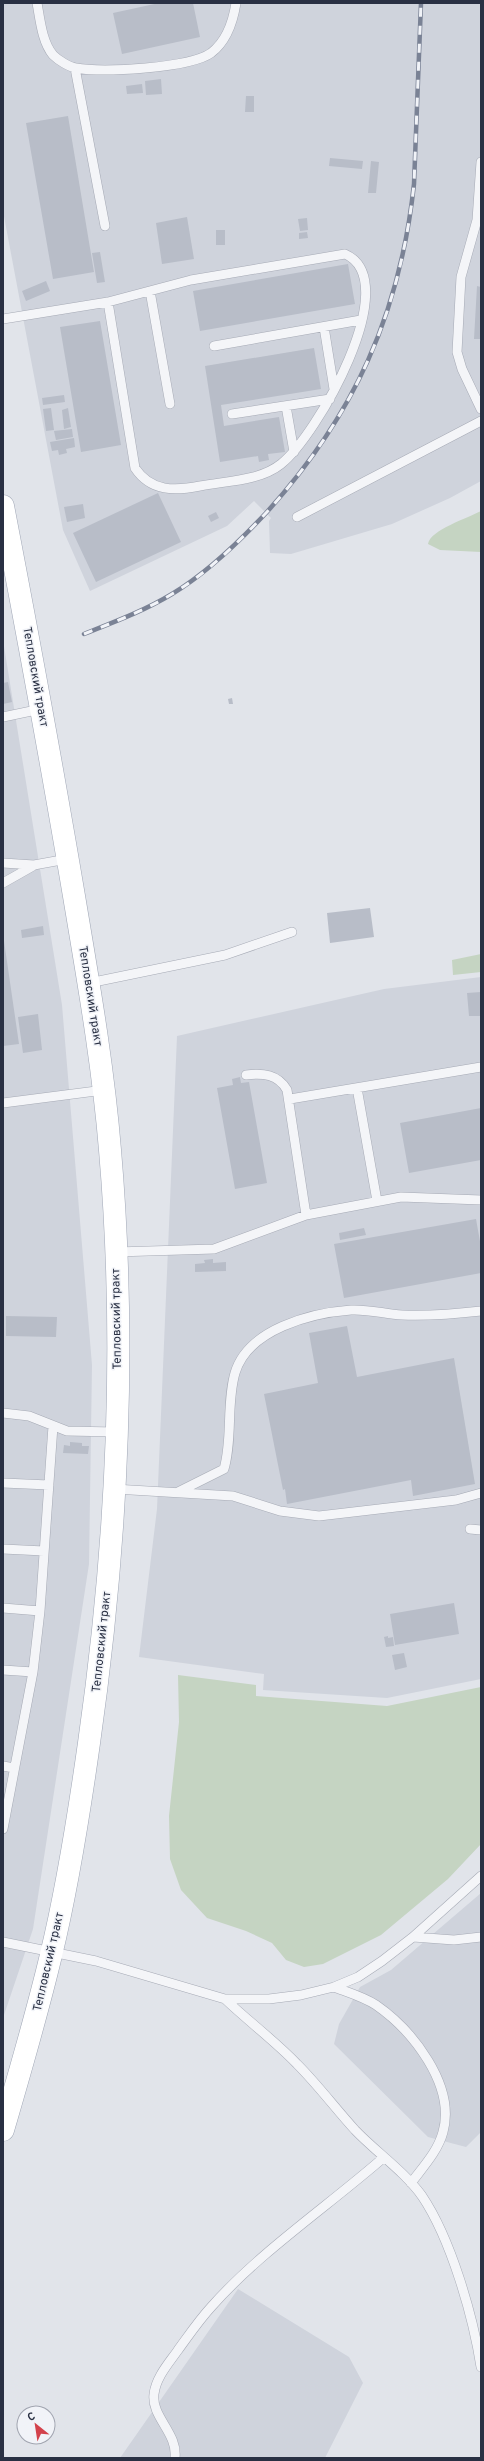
<svg xmlns="http://www.w3.org/2000/svg" width="484" height="2461" font-family="Overpass,sans-serif">
	<style>
		.built { fill: #cfd3dc }
		.green { fill: #c5d4c2 }
		.building { fill: #b8bdc8 }
		.lines { fill: none; stroke-linecap: round; stroke-linejoin: round }
		.lane-casing { stroke: #a6aab5; stroke-width: 10 }
		.primary-casing { stroke: #a0a7b6; stroke-width: 23 }
		.lane { stroke: #f4f5f8; stroke-width: 9 }
		.primary { stroke: #fff; stroke-width: 22 }
		.rail-casing { stroke: #7a8295; stroke-width: 4.5 }
		.rail { stroke: #f1f3f8; stroke-width: 3; stroke-dasharray: 9; stroke-linecap: butt }
		.labels { text-anchor: middle; dominant-baseline: central; stroke-width: 3; stroke-linejoin: round; paint-order: stroke }
		.street-label { font-size: 12px; fill: #293043; stroke: #f1f3f8 }
	</style>
	<rect width="100%" height="100%" fill="#e1e4ea"/>
	<path class="built" d="M 3,3 L 481,3 L 481,481 L 450,498 L 392,524 L 291,554 L 270,553 L 269,521 L 271,518 L 254,501 L 227,526 L 90,591 L 63,530 L 3,211 Z
		M 3,640 L 62,1005 L 92,1365 L 89,1564 L 33,1929 L 3,2018 Z
		M 481,977 L 481,1679 L 387,1698 L 263,1690 L 264,1674 L 139,1657 L 157,1509 L 177,1036 L 384,989 Z
		M 481,1893 L 481,2132 L 466,2147 L 428,2137 L 334,2044 L 339,2024 L 360,1987 L 391,1970 Z
		M 238,2289 L 349,2357 L 363,2383 L 325,2458 L 120,2458 Z"/>
	<path class="green" d="M 481,511 L 481,552 L 440,550 L 428,544 C 430,530 468,518 481,511 Z
		M 481,954 L 481,972 L 453,975 L 452,960 Z
		M 178,1675 L 256,1685 L 256,1696 L 387,1706 L 481,1687 L 481,1844 L 448,1879 L 381,1935 L 323,1964 L 304,1967 L 286,1960 L 272,1943 L 246,1931 L 207,1918 L 181,1890 L 170,1859 L 169,1816 L 179,1722 Z"/>
	<path class="building" d="M 159,3 L 193,3 L 200,37 L 122,54 L 113,13 Z
		M 161,79 L 162,94 L 146,95 L 145,81 Z
		M 142,84 L 143,93 L 127,94 L 126,86 Z
		M 246,96 L 254,96 L 254,112 L 245,112 Z
		M 68,116 L 94,272 L 53,279 L 26,123 Z
		M 330,158 L 363,161 L 362,169 L 329,166 Z
		M 371,161 L 379,162 L 376,193 L 368,193 Z
		M 187,217 L 194,259 L 162,264 L 156,223 Z
		M 307,218 L 308,230 L 300,231 L 298,219 Z
		M 216,230 L 225,230 L 225,245 L 216,245 Z
		M 307,232 L 308,238 L 299,239 L 299,233 Z
		M 100,252 L 105,282 L 97,283 L 92,253 Z
		M 348,264 L 355,304 L 200,331 L 193,291 Z
		M 46,281 L 50,291 L 26,301 L 22,291 Z
		M 477,286 L 481,287 L 481,339 L 474,339 Z
		M 100,321 L 121,445 L 81,452 L 60,327 Z
		M 314,348 L 321,389 L 221,405 L 224,426 L 279,417 L 285,452 L 268,454 L 269,460 L 259,462 L 258,456 L 220,462 L 205,366 Z
		M 64,395 L 65,402 L 43,405 L 42,398 Z
		M 51,408 L 54,430 L 46,431 L 43,409 Z
		M 68,408 L 71,427 L 64,429 L 62,410 Z
		M 72,429 L 73,437 L 56,440 L 54,431 Z
		M 74,438 L 75,447 L 66,449 L 67,453 L 59,455 L 58,450 L 52,451 L 50,442 Z
		M 158,493 L 181,542 L 96,582 L 73,533 Z
		M 83,504 L 85,518 L 67,522 L 64,507 Z
		M 216,512 L 219,518 L 211,522 L 208,516 Z
		M 8,682 L 12,702 L 3,704 L 3,683 Z
		M 232,698 L 233,704 L 229,704 L 228,699 Z
		M 370,908 L 374,937 L 330,943 L 327,913 Z
		M 43,926 L 44,935 L 22,938 L 21,930 Z
		M 3,934 L 19,1044 L 3,1046 Z
		M 481,992 L 481,1016 L 469,1016 L 467,993 Z
		M 38,1014 L 42,1050 L 23,1053 L 18,1017 Z
		M 240,1077 L 241,1083 L 249,1082 L 267,1183 L 235,1189 L 217,1088 L 233,1085 L 232,1079 Z
		M 481,1108 L 481,1160 L 409,1173 L 400,1123 Z
		M 476,1219 L 481,1247 L 481,1273 L 344,1298 L 334,1244 Z
		M 364,1228 L 366,1235 L 340,1240 L 339,1233 Z
		M 213,1259 L 213,1263 L 226,1262 L 226,1271 L 195,1272 L 195,1264 L 205,1263 L 204,1260 Z
		M 6,1316 L 57,1317 L 56,1337 L 6,1336 Z
		M 347,1326 L 357,1377 L 454,1358 L 475,1484 L 413,1496 L 411,1480 L 287,1504 L 285,1489 L 283,1490 L 264,1394 L 318,1383 L 309,1333 Z
		M 70,1442 L 82,1443 L 82,1446 L 89,1446 L 88,1454 L 63,1453 L 64,1445 L 70,1446 Z
		M 454,1603 L 459,1634 L 395,1645 L 390,1614 Z
		M 388,1636 L 388,1638 L 393,1637 L 394,1646 L 386,1647 L 384,1637 Z
		M 404,1653 L 407,1667 L 395,1670 L 392,1655 Z"/>
	<g class="lines">
		<g class="lane-casing">
			<path id="lane" d="M 37,3 C 40,19 42,42 53,55 C 58,60 69,67 76,68 C 102,73 190,68 211,53 C 227,41 233,22 236,3
				M 75,68 L 105,226
				M 481,162 L 477,220 L 461,277 L 457,352 L 462,369 L 481,409
				M 150,291 L 170,404
				M 3,319 L 108,302 L 191,280 L 345,254 C 406,281 316,437 281,464 C 260,481 226,481 200,486 C 175,491 151,492 135,468 L 108,302
				M 324,327 L 334,389
				M 214,346 L 361,320
				M 286,406 L 294,452
				M 232,414 L 330,399
				M 297,517 L 481,421
				M 3,717 L 41,709
				M 3,863 L 34,865 L 67,859
				M 3,883 L 33,866
				M 89,983 L 225,955 L 292,932
				M 246,1075 C 263,1073 278,1074 287,1090 L 306,1215
				M 357,1088 L 377,1201
				M 290,1099 L 481,1067
				M 3,1103 L 104,1090
				M 116,1252 L 214,1249 L 306,1215 L 401,1197 L 481,1200
				M 3,1413 L 29,1416 L 67,1431 L 116,1432
				M 3,1483 L 49,1485
				M 114,1489 L 233,1496 L 280,1511 L 319,1516 L 456,1500 L 481,1493
				M 178,1492 L 224,1469 C 233,1438 226,1404 235,1373 C 248,1329 311,1313 351,1310 C 368,1309 385,1314 402,1315 C 429,1316 455,1314 481,1311
				M 470,1529 L 481,1530
				M 3,1549 L 44,1551
				M 3,1608 L 40,1611
				M 3,1670 L 33,1672
				M 3,1766 L 14,1768
				M 3,1829 L 33,1672 L 40,1611 L 53,1426
				M 413,1937 L 454,1940 L 481,1937
				M 3,1942 L 96,1961 L 225,1999 L 269,1999 L 301,1995 L 334,1987 L 358,1977 L 382,1961 L 413,1937 L 481,1876
				M 334,1987 C 347,1992 364,1997 376,2005 C 412,2030 456,2085 443,2132 C 438,2151 423,2167 411,2183
				M 225,1999 C 248,2021 275,2041 297,2064 C 318,2085 335,2108 355,2130 C 376,2152 404,2171 422,2196 C 451,2239 473,2316 481,2367
				M 175,2458 C 178,2433 151,2417 154,2394 C 156,2377 169,2363 178,2350 C 189,2335 199,2320 212,2306 C 260,2252 328,2206 383,2158"/>
		</g>
		<g class="primary-casing">
			<path id="primary" d="M 3,506 C 28,636 52,766 74,896 C 88,980 103,1064 110,1150 C 127,1347 117,1547 89,1743 C 79,1814 68,1885 51,1955 C 37,2014 20,2072 3,2130"/>
		</g>
		<use href="#lane" class="lane"/>
		<use href="#primary" class="primary"/>
		<g class="rail-casing">
			<path id="rail" d="M 84,634 C 114,622 144,611 172,594 C 207,573 238,543 266,513 C 354,416 400,314 414,184 L 421,3"/>
		</g>
		<use href="#rail" class="rail"/>
	</g>
	<g class="labels">
		<g class="street-label">
			<text transform="translate(35 677) rotate(80)">Тепловский тракт</text>
			<text transform="translate(90 996) rotate(81)">Тепловский тракт</text>
			<text transform="translate(117 1319) rotate(-91)">Тепловский тракт</text>
			<text transform="translate(102 1642) rotate(-84)">Тепловский тракт</text>
			<text transform="translate(49 1962) rotate(-77)">Тепловский тракт</text>
		</g>
	</g>
	<rect width="484" height="2461" fill="none" stroke="#293043" stroke-width="8"/>
	<g transform="translate(36 2425) rotate(330)"><circle r="19" fill="#f1f3f8" stroke="#a1a5b0"/>
	<path d="M0-3L7 15L0 10L-7 15Z" fill="#d3424c"/>
	<text y="-6" font-size="11" font-weight="bold" text-anchor="middle" fill="#293043">С</text>
	</g>
</svg>
